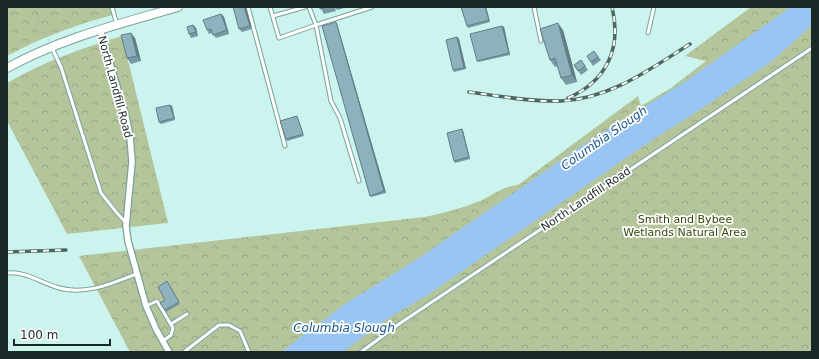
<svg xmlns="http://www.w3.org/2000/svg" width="819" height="359" font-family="'DejaVu Sans',sans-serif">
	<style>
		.park { fill: url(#park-crowns) }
		.water { fill: #99c5f4 }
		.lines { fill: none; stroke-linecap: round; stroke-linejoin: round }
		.service-casing { stroke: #7aa19d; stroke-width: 5 }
		.minor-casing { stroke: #7aa19d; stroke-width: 8 }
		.secondary-casing { stroke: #7aa19d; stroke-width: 10 }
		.path { stroke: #83a29f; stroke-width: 1; stroke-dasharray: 1 3; stroke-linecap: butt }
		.service { stroke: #fff; stroke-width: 3 }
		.minor { stroke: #fff; stroke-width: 5.5 }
		.secondary { stroke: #fff; stroke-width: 8 }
		.rail-casing { stroke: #4f6764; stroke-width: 3.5 }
		.rail { stroke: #fff; stroke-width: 2; stroke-dasharray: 6; stroke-linecap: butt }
		.wall { fill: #7999a3 }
		.shaded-wall { fill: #637d84 }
		.building { fill: #8db2bd; stroke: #637d84 }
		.labels { text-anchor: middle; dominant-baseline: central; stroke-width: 3.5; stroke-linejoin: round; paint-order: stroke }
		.street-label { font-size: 11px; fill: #182826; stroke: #fff }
		.park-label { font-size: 11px; fill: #344807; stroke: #fff }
		.water-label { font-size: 12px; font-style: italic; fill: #15548c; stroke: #fff }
	</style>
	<defs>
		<pattern id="park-crowns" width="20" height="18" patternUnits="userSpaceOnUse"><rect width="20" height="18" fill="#b4c59b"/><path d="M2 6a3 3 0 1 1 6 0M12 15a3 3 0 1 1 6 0" fill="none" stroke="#9aa985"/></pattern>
	</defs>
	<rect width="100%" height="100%" fill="#cbf4ef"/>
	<path class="park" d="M 7,7 L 115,7 L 116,14 C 78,24 42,37 7,56 Z
		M 751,7 L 812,7 L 812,352 L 130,352 L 79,256 L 425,217 C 444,213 462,208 480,201 C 492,195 504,186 518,185 L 638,96 L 641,106 L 671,88 L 706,61 L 685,56 Z
		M 122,36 L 168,223 L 67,234 L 7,121 L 7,83 C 43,62 82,48 122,36 Z"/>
	<path class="water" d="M 791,7 L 812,7 L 812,25 L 772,61 L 698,111 L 652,140 L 429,294 L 384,321 L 343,352 L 281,352 L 348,302 L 416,260 L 586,143 L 686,81 Z"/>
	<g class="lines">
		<g class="service-casing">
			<path id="service" d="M 112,7 L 117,25
				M 248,7 L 285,146
				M 270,7 L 279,38 L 316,25 L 331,101 L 340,118 L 359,181
				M 309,7 L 316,25 L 372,7
				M 534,7 L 541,41
				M 273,16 L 305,7
				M 648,33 L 654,7
				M 52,48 L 61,67 L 101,193 L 117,213 L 126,223
				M 7,273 C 25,271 40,282 56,287 C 84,296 111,284 136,274
				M 146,306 L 157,301 L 173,328 L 171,335 L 163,341
				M 171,324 L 187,314
				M 184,352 L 219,325 L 229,325 L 240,331 L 249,352
				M 361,352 L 399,324 L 812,48"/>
		</g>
		<g class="minor-casing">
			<path id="minor" d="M 100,30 L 126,117 L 130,136 L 132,162 L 126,226 L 128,241 L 146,306 L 156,329 L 169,352"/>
		</g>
		<g class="secondary-casing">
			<path id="secondary" d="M 7,68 C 61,38 120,24 178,7"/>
		</g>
		<path class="path" d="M 33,7 L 49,41"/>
		<use href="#service" class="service"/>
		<use href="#minor" class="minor"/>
		<use href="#secondary" class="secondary"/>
		<g class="rail-casing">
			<path id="rail" d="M 469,92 C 499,96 531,102 561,101 C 610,99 650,69 690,44
				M 568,98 C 607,81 622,48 612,7
				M 7,252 L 66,250"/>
		</g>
		<use href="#rail" class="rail"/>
	</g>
	<path class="wall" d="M 245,7 L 252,29 L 242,32 L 239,29 Z
		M 320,7 L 348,7 L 337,10 L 335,7 L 336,11 L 324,14 Z
		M 461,7 L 486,7 L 490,22 L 468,28 L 467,26 Z
		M 221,14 L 224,17 L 229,34 L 216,38 L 212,33 L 209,34 L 207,30 Z
		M 336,22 L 337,24 L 386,193 L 371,197 L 370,196 Z
		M 193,25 L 196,28 L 198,36 L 191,38 L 189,34 Z
		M 502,26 L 504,27 L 510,55 L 478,62 L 477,61 Z
		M 563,30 L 577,82 L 566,85 L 561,78 L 558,66 L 555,67 L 550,60 Z
		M 457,37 L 459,39 L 466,69 L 454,72 L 453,70 Z
		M 135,38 L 141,61 L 131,64 L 127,58 Z
		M 594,51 L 601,60 L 593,66 L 587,56 Z
		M 581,60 L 588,70 L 581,75 L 574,65 Z
		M 170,105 L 172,106 L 175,120 L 161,124 L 159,122 Z
		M 297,116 L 298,118 L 304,136 L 287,141 L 286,139 Z
		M 462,129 L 463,131 L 470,159 L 455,163 L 454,161 Z
		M 168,283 L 180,304 L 166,312 L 160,303 L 165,300 Z"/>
	<path class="shaded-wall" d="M 244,7 L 246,7 L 252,29 L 250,26 Z
		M 485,7 L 486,7 L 490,22 L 489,20 Z
		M 221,14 L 224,17 L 229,34 L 227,30 Z
		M 336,22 L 337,24 L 386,193 L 384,191 Z
		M 558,23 L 563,30 L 577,82 L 572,75 Z
		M 193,25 L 196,28 L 198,36 L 196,32 Z
		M 502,26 L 504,27 L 510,55 L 509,53 Z
		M 131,33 L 135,38 L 141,61 L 137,56 Z
		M 457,37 L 459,39 L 466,69 L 464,68 Z
		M 170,105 L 172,106 L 175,120 L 174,118 Z
		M 462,129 L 463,131 L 470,159 L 469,157 Z"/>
	<path class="building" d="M 233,7 L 244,7 L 250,26 L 239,29 Z
		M 320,7 L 327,7 L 320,9 Z
		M 461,7 L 485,7 L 489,20 L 467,26 Z
		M 221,14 L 227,30 L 213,35 L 211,29 L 207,30 L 203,20 Z
		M 336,22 L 384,191 L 370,196 L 322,26 Z
		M 558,23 L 572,75 L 561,78 L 555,58 L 550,60 L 540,29 Z
		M 193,25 L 196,32 L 189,34 L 187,27 Z
		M 502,26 L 509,53 L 477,61 L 470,34 Z
		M 131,33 L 137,56 L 127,58 L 121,35 Z
		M 457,37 L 464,68 L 453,70 L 446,40 Z
		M 594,51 L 598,57 L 591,62 L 587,56 Z
		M 581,60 L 585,66 L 578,71 L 574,65 Z
		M 170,105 L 174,118 L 159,122 L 156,108 Z
		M 297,116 L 303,134 L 286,139 L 280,121 Z
		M 462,129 L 469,157 L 454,161 L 447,133 Z
		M 167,281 L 179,302 L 165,310 L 160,303 L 165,300 L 158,287 Z"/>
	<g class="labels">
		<g class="street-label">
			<text transform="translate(115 87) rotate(75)">North Landfill Road</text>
			<text transform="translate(586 199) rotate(-34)">North Landfill Road</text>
		</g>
		<g class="park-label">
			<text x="685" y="219">Smith and Bybee<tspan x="685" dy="13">Wetlands Natural Area</tspan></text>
		</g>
		<g class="water-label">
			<text transform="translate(604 138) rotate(-35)">Columbia Slough</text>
			<text x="344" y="328">Columbia Slough</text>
		</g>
	</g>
	<rect width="819" height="359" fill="none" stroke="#182826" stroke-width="16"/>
	<path d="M14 339v6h96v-6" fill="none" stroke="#182826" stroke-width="2"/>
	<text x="20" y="339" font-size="12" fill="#182826" stroke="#ffffff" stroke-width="3" paint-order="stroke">100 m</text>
</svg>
